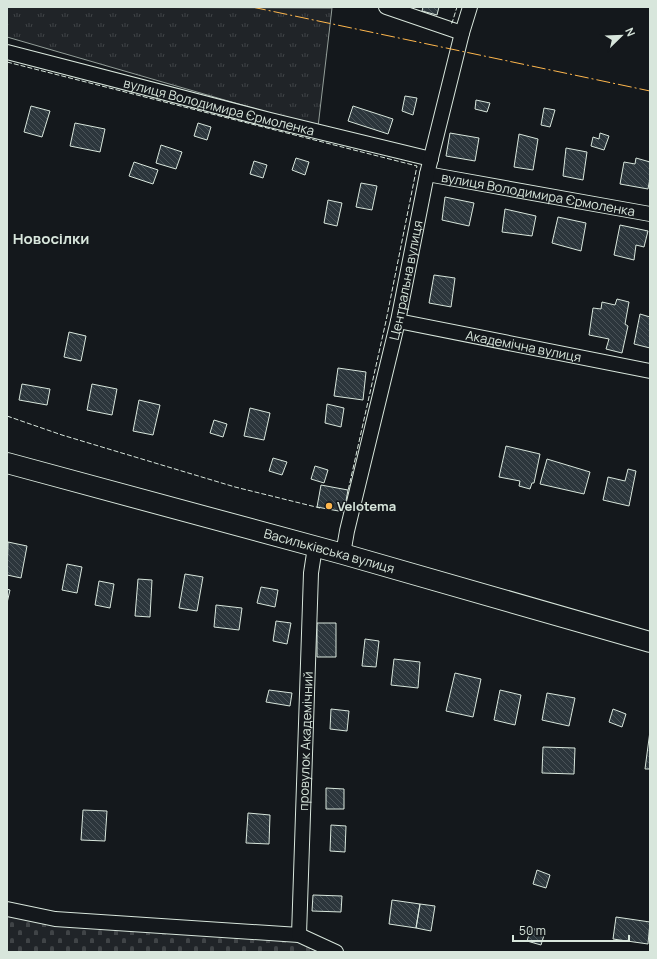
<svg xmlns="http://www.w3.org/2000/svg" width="657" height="959" font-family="Manrope,sans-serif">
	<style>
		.grass { fill: url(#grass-tufts); stroke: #939e99 }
		.cemetery { fill: url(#cemetery-stones); stroke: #939e99 }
		.building { fill: url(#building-back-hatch); stroke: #d8e6dc }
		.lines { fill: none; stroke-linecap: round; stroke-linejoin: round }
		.street-casing { stroke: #d8e6dc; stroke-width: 16 }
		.secondary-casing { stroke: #d8e6dc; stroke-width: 22 }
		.street { stroke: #14181c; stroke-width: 14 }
		.secondary { stroke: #14181c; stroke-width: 20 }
		.fence { stroke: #d8e6dc; stroke-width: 1; stroke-dasharray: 5 2; stroke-linecap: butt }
		.power { stroke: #ffb74d; stroke-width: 1; stroke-dasharray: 14 3 2 3; stroke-linecap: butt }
		.poi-dot { fill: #ffb74d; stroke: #14181c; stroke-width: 1.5 }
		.labels { text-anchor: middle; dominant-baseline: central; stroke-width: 3; stroke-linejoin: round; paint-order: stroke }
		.street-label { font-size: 13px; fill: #d8e6dc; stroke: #14181c }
		.poi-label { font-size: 13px; font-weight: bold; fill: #d8e6dc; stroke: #14181c; text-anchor: start }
		.quarter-label { font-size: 15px; font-weight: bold; fill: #d8e6dc; stroke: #14181c }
	</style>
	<defs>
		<pattern id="grass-tufts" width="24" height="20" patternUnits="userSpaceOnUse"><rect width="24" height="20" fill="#202428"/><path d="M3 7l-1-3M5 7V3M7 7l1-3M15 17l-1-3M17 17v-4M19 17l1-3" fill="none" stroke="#404447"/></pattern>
		<pattern id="cemetery-stones" width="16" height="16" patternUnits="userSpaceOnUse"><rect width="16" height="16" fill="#202428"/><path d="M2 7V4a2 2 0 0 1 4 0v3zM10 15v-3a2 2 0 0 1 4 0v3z" fill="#404447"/></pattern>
		<pattern id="building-back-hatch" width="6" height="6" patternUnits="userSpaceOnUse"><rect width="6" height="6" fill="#2c363c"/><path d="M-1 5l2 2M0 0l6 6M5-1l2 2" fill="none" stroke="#4a5358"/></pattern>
	</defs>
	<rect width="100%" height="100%" fill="#14181c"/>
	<path class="grass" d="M 7,7 L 332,8 L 318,127 L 7,37 Z"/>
	<path class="cemetery" d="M 7,909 L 299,935 L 336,952 L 7,952 Z"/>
	<path class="building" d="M 423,7 L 439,7 L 437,15 L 422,11 Z
		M 405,96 L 417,98 L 413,115 L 402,111 Z
		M 476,100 L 490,103 L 487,112 L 475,109 Z
		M 31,106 L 50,111 L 42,137 L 24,132 Z
		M 353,106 L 393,119 L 388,134 L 348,121 Z
		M 544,108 L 555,110 L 550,127 L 541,125 Z
		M 75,123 L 105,129 L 100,152 L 70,146 Z
		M 198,123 L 211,127 L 207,140 L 194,136 Z
		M 450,133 L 479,138 L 475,161 L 446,156 Z
		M 600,133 L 609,136 L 604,150 L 591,146 L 593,137 L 599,139 Z
		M 519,134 L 538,139 L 533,170 L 514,167 Z
		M 161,145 L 182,152 L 176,169 L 156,163 Z
		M 566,148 L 587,152 L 583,180 L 563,176 Z
		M 296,158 L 309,162 L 305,175 L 292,170 Z
		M 636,158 L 650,162 L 650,178 L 648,189 L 620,184 L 624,162 L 635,164 Z
		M 254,161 L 267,165 L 263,178 L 250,174 Z
		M 134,162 L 158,170 L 153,184 L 129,176 Z
		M 361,183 L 377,186 L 372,210 L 356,207 Z
		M 445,197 L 474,203 L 469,226 L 442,220 Z
		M 328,200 L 342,203 L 337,226 L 324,223 Z
		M 505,209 L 536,216 L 532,236 L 502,232 Z
		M 558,217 L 586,223 L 581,251 L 552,243 Z
		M 620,225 L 648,231 L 644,247 L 636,245 L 634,260 L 614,255 Z
		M 434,275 L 455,278 L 451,307 L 429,303 Z
		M 617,299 L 629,302 L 625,324 L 628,326 L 622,353 L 606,349 L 609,339 L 589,335 L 593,308 L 601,309 L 602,302 L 615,305 Z
		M 640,314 L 650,317 L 650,348 L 634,344 Z
		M 69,332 L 86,336 L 81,361 L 64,357 Z
		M 338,368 L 366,372 L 363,400 L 334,396 Z
		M 22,384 L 50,389 L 47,405 L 19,400 Z
		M 92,384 L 117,389 L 112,415 L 87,410 Z
		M 139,400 L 160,405 L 153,435 L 133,431 Z
		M 327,404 L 344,408 L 341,427 L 325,423 Z
		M 250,408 L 270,413 L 264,440 L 244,436 Z
		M 214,420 L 227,424 L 223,437 L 210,433 Z
		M 506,446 L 540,454 L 534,483 L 532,483 L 530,489 L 519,486 L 520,481 L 499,477 Z
		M 273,458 L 287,462 L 282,475 L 269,471 Z
		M 547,459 L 590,472 L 584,494 L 540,484 Z
		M 315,466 L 328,470 L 324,483 L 311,479 Z
		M 628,469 L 636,471 L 629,506 L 603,500 L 608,477 L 625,481 Z
		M 321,485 L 348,490 L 344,512 L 317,507 Z
		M 8,542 L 27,546 L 21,578 L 7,575 Z
		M 67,564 L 82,567 L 77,593 L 62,590 Z
		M 185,574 L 203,577 L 197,611 L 179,608 Z
		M 138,579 L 152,580 L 150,617 L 135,616 Z
		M 99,581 L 114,584 L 110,608 L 95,605 Z
		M 261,587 L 278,590 L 275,607 L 257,603 Z
		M 7,589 L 10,590 L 7,603 Z
		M 216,605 L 242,608 L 239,630 L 214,627 Z
		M 276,621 L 291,623 L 287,644 L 273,641 Z
		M 317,623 L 336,623 L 336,657 L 317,657 Z
		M 365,639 L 379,641 L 376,667 L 362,666 Z
		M 394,659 L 420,662 L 418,688 L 391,685 Z
		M 455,673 L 481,679 L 473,717 L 446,711 Z
		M 269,690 L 292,693 L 290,706 L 266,702 Z
		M 500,690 L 521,695 L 515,725 L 494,720 Z
		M 547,693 L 575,698 L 569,726 L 542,720 Z
		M 331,709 L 349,711 L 347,731 L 330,729 Z
		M 613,709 L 626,714 L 622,727 L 609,722 Z
		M 650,731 L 650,769 L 645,769 Z
		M 543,747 L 575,748 L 574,774 L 542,773 Z
		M 326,788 L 344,789 L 344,809 L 326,809 Z
		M 83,810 L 107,811 L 105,841 L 81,840 Z
		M 248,813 L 270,815 L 269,844 L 246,843 Z
		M 331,825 L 346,826 L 345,852 L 330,851 Z
		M 537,870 L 550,875 L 546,888 L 533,884 Z
		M 313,895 L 342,896 L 341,912 L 312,911 Z
		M 392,900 L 420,904 L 416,928 L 389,924 Z
		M 420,904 L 435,906 L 431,931 L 416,928 Z
		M 616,917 L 650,922 L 648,944 L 613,939 Z
		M 531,928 L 545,932 L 541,945 L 527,941 Z"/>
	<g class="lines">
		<g class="street-casing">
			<g id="street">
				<path d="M 386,7 L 462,33"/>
				<path id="s1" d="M 7,52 L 270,120 L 431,159"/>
				<path id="s2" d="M 427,174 L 650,214"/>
				<path id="s3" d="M 398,321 L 650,371"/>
				<path id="s4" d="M 343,554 L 347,531 L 398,321 L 427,174 L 462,33 L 470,7"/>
				<path d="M 7,909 L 55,919 L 299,935 L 336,952"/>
				<path id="s5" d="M 299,935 L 311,573 L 315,547"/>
			</g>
		</g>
		<g class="secondary-casing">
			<g id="secondary">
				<path id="s6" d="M 7,463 L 343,554 L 650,642"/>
			</g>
		</g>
		<use href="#street" class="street"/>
		<use href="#secondary" class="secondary"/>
		<path class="fence" d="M 451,23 L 452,23 L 457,7
			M 7,62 L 417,166 L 386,321 L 348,491
			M 7,416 L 62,435 L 235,487 L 320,508"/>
		<path class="power" d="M 252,7 L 650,91"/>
	</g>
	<circle class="poi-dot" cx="329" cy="506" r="4"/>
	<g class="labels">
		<g class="street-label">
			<text stroke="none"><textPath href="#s1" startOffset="219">вулиця Володимира Єрмоленка</textPath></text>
			<text stroke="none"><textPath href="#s2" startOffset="113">вулиця Володимира Єрмоленка</textPath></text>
			<text stroke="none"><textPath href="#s4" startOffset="281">Центральна вулиця</textPath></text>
			<text stroke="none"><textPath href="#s3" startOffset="128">Академічна вулиця</textPath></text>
			<text stroke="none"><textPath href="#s6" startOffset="334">Васильківська вулиця</textPath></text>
			<text stroke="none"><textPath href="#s5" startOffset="194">провулок Академічний</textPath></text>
		</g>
		<g class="poi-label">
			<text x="337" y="506">Velotema</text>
		</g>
		<g class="quarter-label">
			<text x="51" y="238">Новосілки</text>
		</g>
	</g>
	<rect width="657" height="959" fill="none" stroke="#d8e6dc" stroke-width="16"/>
	<g transform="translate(621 36) rotate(67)" stroke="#14181c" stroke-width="3" paint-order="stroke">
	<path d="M0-3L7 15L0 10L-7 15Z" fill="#d8e6dc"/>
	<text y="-6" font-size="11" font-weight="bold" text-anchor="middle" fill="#d8e6dc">N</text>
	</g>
	<path d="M513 935v6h116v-6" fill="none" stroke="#d8e6dc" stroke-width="2"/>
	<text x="519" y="935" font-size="12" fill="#d8e6dc" stroke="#14181c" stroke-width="3" paint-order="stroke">50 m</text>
</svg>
